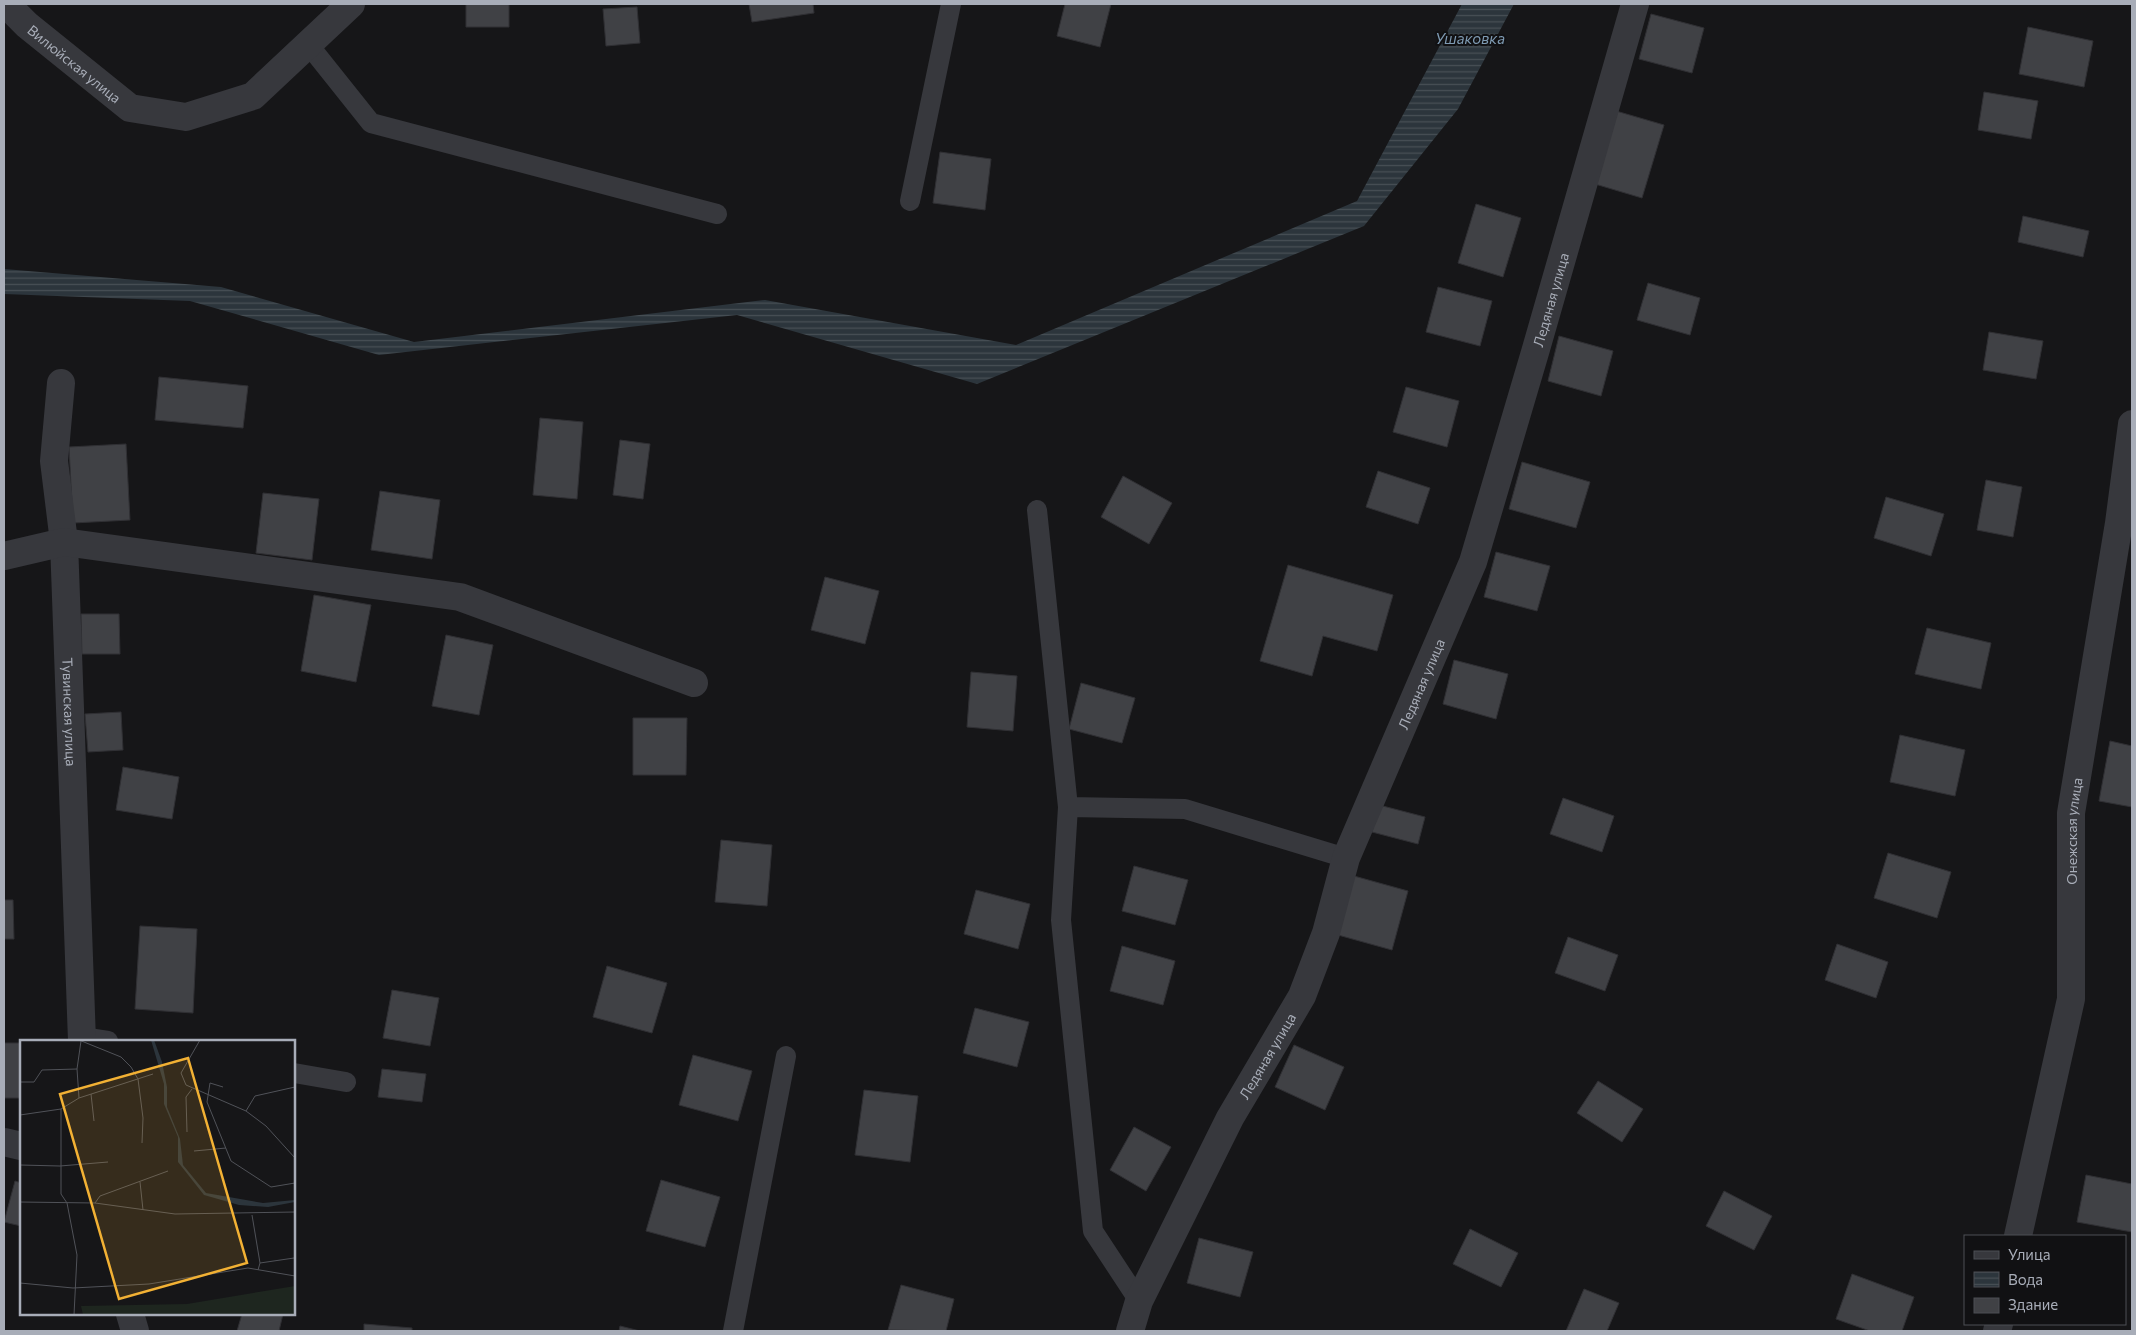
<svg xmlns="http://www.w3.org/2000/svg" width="2136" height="1335" font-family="Commissioner,sans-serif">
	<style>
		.water { fill: url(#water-rules) }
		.building { fill: #404145; stroke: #303034 }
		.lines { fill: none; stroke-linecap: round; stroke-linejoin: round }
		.service { stroke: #37383d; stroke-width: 20 }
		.minor { stroke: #37383d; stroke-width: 28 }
		.labels { text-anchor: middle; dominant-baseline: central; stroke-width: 4; stroke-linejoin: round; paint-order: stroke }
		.street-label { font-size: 14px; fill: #a8adb8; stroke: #111113 }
		.water-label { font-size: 15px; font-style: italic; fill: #7f9bb3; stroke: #111113 }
		.inset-road { fill: none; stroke: #505258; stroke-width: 1 }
		.view { fill: #f2b134; fill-opacity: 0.15; stroke: #f2b134; stroke-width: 2.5 }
		.inset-edge { fill: none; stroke: #a8adb8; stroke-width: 2.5 }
	</style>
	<defs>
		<pattern id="water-rules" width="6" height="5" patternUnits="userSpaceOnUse" patternTransform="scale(1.25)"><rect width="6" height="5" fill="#2c353c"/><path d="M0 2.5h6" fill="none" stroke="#485056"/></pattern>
	</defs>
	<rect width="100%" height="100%" fill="#161618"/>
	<path class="water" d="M 1462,4 L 1514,4 L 1458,109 L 1364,226 L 977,384 L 737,315 L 379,355 L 190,301 L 4,294 L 4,269 L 221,287 L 414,342 L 765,300 L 1016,345 L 1357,201 Z"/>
	<path class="building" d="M 466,4 L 509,4 L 509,27 L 466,27 Z
		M 749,4 L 813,4 L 814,13 L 752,22 Z
		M 1065,4 L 1111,4 L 1100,47 L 1057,36 Z
		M 637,7 L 640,43 L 606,46 L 603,9 Z
		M 1651,14 L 1704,28 L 1692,73 L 1639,59 Z
		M 2028,27 L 2093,41 L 2084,87 L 2019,74 Z
		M 1984,92 L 2038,101 L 2031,139 L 1978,130 Z
		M 1616,111 L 1664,125 L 1642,198 L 1595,184 Z
		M 940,152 L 991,159 L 985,210 L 933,203 Z
		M 1476,204 L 1521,218 L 1503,277 L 1458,263 Z
		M 2023,216 L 2089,231 L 2083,257 L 2018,242 Z
		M 1648,283 L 1700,298 L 1690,335 L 1637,320 Z
		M 1438,287 L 1492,301 L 1480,346 L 1426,332 Z
		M 1989,332 L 2043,341 L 2036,379 L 1983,370 Z
		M 1559,336 L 1613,351 L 1601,396 L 1548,381 Z
		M 159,377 L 248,386 L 243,428 L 155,420 Z
		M 1406,387 L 1459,401 L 1447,447 L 1393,432 Z
		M 540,418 L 583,422 L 577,499 L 533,495 Z
		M 620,440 L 650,444 L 643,499 L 613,495 Z
		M 126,444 L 130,520 L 73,523 L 69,447 Z
		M 1522,462 L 1590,482 L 1576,528 L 1509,509 Z
		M 1378,471 L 1430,488 L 1418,524 L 1366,507 Z
		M 1123,476 L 1172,503 L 1149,544 L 1101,517 Z
		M 1986,480 L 2022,487 L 2013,537 L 1977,530 Z
		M 380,491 L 440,500 L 432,559 L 371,550 Z
		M 263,493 L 319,499 L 312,560 L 256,553 Z
		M 1886,497 L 1944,514 L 1931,556 L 1874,538 Z
		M 1496,552 L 1550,566 L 1537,611 L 1484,597 Z
		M 1288,565 L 1393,595 L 1377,651 L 1323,636 L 1312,676 L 1260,661 Z
		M 825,577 L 879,591 L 865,644 L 811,630 Z
		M 314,595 L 371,605 L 356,682 L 301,671 Z
		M 81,614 L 119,614 L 120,654 L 82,654 Z
		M 1927,628 L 1991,643 L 1981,689 L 1915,674 Z
		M 446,635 L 493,645 L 479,715 L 432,706 Z
		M 1454,660 L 1508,674 L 1496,719 L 1443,704 Z
		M 971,672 L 1017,676 L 1013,731 L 967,727 Z
		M 1081,683 L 1135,698 L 1122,743 L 1069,729 Z
		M 121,712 L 123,750 L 88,752 L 85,714 Z
		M 633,718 L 687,718 L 686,775 L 633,775 Z
		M 1900,735 L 1965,750 L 1955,796 L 1890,782 Z
		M 2110,741 L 2132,746 L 2132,807 L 2099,801 Z
		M 123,767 L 179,777 L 172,819 L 116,810 Z
		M 1563,798 L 1614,816 L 1602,852 L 1550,834 Z
		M 1379,805 L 1425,817 L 1418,844 L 1372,832 Z
		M 721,840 L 772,845 L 767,906 L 715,902 Z
		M 1888,853 L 1951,872 L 1937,918 L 1874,898 Z
		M 1134,866 L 1188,880 L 1175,925 L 1122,911 Z
		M 1354,876 L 1408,891 L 1392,950 L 1338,935 Z
		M 976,890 L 1030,904 L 1018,949 L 964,934 Z
		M 4,900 L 13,900 L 14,939 L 4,939 Z
		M 140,926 L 197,929 L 193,1013 L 135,1009 Z
		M 1568,937 L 1618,955 L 1605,991 L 1555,973 Z
		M 1837,944 L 1888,962 L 1876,998 L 1825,980 Z
		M 1122,946 L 1175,961 L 1163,1005 L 1110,991 Z
		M 607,966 L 667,983 L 652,1033 L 593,1017 Z
		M 392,990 L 439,998 L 430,1046 L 383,1038 Z
		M 975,1008 L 1029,1022 L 1017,1067 L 963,1053 Z
		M 4,1043 L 21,1043 L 21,1098 L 4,1098 Z
		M 1294,1045 L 1344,1067 L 1325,1110 L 1275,1087 Z
		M 693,1055 L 752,1071 L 738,1121 L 679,1105 Z
		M 382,1069 L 426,1074 L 422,1102 L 378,1097 Z
		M 1598,1081 L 1643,1109 L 1622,1142 L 1577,1113 Z
		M 864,1090 L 918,1096 L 910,1162 L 855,1155 Z
		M 1134,1127 L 1171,1147 L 1146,1191 L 1110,1170 Z
		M 2086,1175 L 2132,1184 L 2132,1232 L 2077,1222 Z
		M 661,1180 L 720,1197 L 705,1247 L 646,1231 Z
		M 15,1181 L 21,1183 L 21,1226 L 4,1222 Z
		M 1724,1191 L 1772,1216 L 1754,1250 L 1706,1226 Z
		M 1470,1229 L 1518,1253 L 1501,1287 L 1453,1264 Z
		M 1199,1238 L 1253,1252 L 1240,1297 L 1187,1283 Z
		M 1852,1274 L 1914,1297 L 1902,1331 L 1870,1331 L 1836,1319 Z
		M 901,1285 L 954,1299 L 946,1331 L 888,1330 Z
		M 1584,1289 L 1619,1303 L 1607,1331 L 1566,1331 Z
		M 242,1314 L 283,1314 L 279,1331 L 237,1331 Z
		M 364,1324 L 412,1328 L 412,1331 L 364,1331 Z
		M 620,1326 L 640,1331 L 619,1331 Z"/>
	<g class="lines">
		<path class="service" d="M 308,44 L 371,123 L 717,214
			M 910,201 L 951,4
			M 1037,510 L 1068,807 L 1061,920 L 1093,1231 L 1139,1301
			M 1068,807 L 1185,809 L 1346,858
			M 82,1037 L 108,1041
			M 294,1073 L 346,1082
			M 733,1331 L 786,1056"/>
		<g class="minor">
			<path id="s1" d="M 6,4 L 27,25 L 130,108 L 186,117 L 253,96 L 351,4"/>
			<path id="s2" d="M 61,383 L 54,461 L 64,542 L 82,1041"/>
			<path d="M 4,556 L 64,542 L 460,597 L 694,683"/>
			<path d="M 4,1142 L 21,1146"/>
			<path id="s3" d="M 2018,1236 L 2071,999 L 2071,813 L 2119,523 L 2132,424"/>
			<path d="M 130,1314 L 135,1331"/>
			<path id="s4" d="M 1130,1331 L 1139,1301 L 1230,1118 L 1302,996 L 1326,933 L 1346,858 L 1473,562 L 1536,349 L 1635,4"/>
			<path d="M 1997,1331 L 1999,1324"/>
		</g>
	</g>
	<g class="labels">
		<g class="street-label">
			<text stroke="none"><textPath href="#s1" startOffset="91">Вилюйская улица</textPath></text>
			<text stroke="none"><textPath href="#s4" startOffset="1118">Ледяная улица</textPath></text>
			<text stroke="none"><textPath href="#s4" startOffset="712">Ледяная улица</textPath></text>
			<text stroke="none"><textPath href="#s2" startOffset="330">Тувинская улица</textPath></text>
			<text stroke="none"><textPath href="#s3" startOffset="411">Онежская улица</textPath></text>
			<text stroke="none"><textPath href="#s4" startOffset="308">Ледяная улица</textPath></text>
		</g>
		<g class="water-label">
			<text x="1470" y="38">Ушаковка</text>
		</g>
	</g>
	<g transform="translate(20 1040)">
		<rect width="275" height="275" fill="#161618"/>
		<path d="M 275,246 L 275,275 L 63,275 L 61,266 L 167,264 Z" fill="#1e261f"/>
		<path d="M 131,0 L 134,0 L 142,22 L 147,47 L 147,67 L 160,99 L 163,125 L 186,153 L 243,163 L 275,160 L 275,162 L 248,167 L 219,165 L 184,155 L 158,122 L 158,97 L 144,64 L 144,44 Z" fill="#2c353c"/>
		<path class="inset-road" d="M 59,0 L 101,17 L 111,27 L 118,39 L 123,78 L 122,103M 180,0 L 161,33 L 166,45 L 226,71 L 246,86 L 275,118M 0,42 L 14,42 L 22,30 L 57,29M 203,47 L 190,43 L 187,62 L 211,121 L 251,147 L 275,143M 71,54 L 74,81M 59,58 L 57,29 L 61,1M 41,69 L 41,154 L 47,163 L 57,215 L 54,275M 226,71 L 235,56 L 275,47M 0,75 L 41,69 L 59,58 L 133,34M 167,92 L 166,57 L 172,49M 174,111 L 206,108M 0,125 L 40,126 L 88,122M 120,142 L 123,170M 0,162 L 75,163 L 155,174 L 275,172M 75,163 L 80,156 L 148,131M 232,175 L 240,223 L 238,230M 240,223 L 274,218M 0,243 L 53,248 L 129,244 L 228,228 L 275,236"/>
		<path class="view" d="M 168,18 L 227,223 L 99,259 L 40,54 Z"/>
		<rect width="275" height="275" class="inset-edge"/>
	</g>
	<rect width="2136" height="1335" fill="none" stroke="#a8adb8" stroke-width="10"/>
	<rect x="1964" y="1235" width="162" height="90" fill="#111113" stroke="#4d4f55"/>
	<rect x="1974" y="1251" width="25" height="8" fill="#37383d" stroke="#4d4f55"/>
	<text x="2008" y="1260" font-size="15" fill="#a8adb8">Улица</text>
	<rect x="1974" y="1272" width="25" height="15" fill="url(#water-rules)" stroke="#4d4f55"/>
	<text x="2008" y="1285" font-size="15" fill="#a8adb8">Вода</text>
	<rect x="1974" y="1298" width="25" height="15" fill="#404145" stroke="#4d4f55"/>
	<text x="2008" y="1310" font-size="15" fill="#a8adb8">Здание</text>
</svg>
